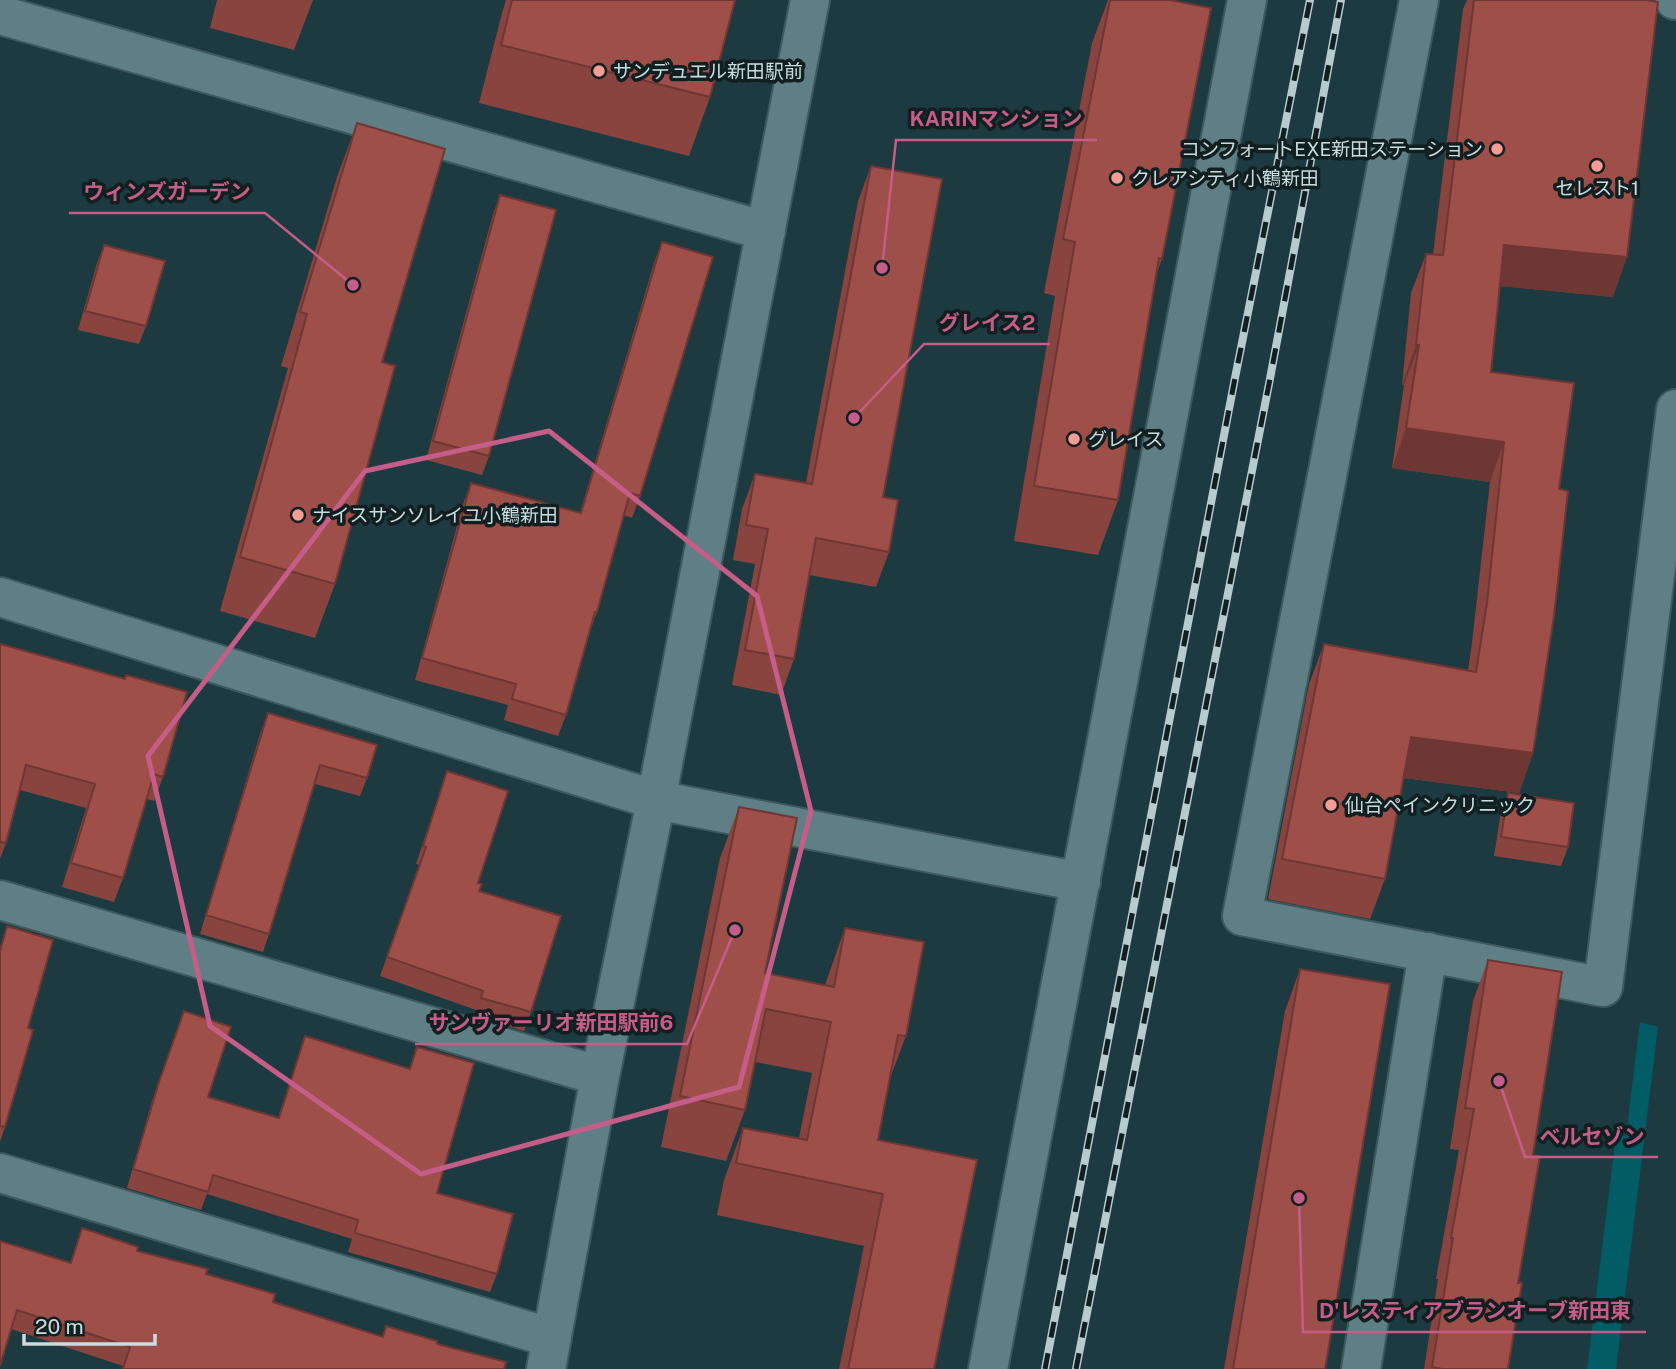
<svg xmlns="http://www.w3.org/2000/svg" width="1676" height="1369" font-family="'Public Sans','Noto Sans JP',sans-serif">
	<style>
		.green { fill: #025c66 }
		.lines { fill: none; stroke-linecap: round; stroke-linejoin: round }
		.minor-casing { stroke: #3e595d; stroke-width: 42 }
		.minor { stroke: #5f7f84; stroke-width: 38 }
		.rail-casing { stroke: #b7cacd; stroke-width: 8 }
		.rail { stroke: #121f21; stroke-width: 5; stroke-dasharray: 16; stroke-linecap: butt }
		.wall { fill: #894440 }
		.shaded-wall { fill: #6f3734 }
		.building { fill: #9f4f4a; stroke: #6f3734; stroke-width: 2 }
		.marked { fill: none; stroke: #c55d89; stroke-width: 5; stroke-linejoin: round }
		.poi-dot { fill: #f59c94; stroke: #121f21; stroke-width: 2.5 }
		.labels { text-anchor: middle; dominant-baseline: central; stroke-width: 7; stroke-linejoin: round; paint-order: stroke }
		.poi-label { font-size: 19px; fill: #cbdcdf; stroke: #121f21; text-anchor: start }
		.leader { fill: none; stroke: #c55d89; stroke-width: 2.5 }
		.callout-dot { fill: #c55d89; stroke: #121f21; stroke-width: 2.5 }
		.callout-label { font-size: 21px; text-anchor: middle; font-weight: bold; fill: #c55d89; stroke: #121f21; stroke-width: 7; stroke-linejoin: round; paint-order: stroke }
	</style>
	<rect width="100%" height="100%" fill="#1c3a3f"/>
	<path class="green" d="M 1640,1022 L 1658,1027 L 1616,1369 L 1587,1369 L 1616,1136 L 1626,1135 Z"/>
	<g class="lines">
		<g class="minor-casing">
			<path id="minor" d="M 1419,0 L 1242,916 L 1603,987 L 1676,409
				M 1675,0 L 1676,0
				M 0,15 L 766,231
				M 0,597 L 656,800 L 1081,882
				M 0,900 L 600,1076
				M 0,1173 L 552,1338
				M 546,1369 L 600,1076 L 656,800 L 810,0
				M 988,1369 L 1247,0
				M 1361,1369 L 1428,952"/>
		</g>
		<use href="#minor" class="minor"/>
		<g class="rail-casing">
			<path id="rail" d="M 1045,1369 L 1235,378 L 1310,0
				M 1076,1369 L 1269,384 L 1341,0"/>
		</g>
		<use href="#rail" class="rail"/>
	</g>
	<path class="wall" d="M 217,0 L 313,0 L 294,50 L 210,28 Z
		M 506,0 L 735,0 L 710,97 L 689,156 L 479,103 L 502,13 Z
		M 1108,0 L 1170,0 L 1162,259 L 1155,278 L 1118,500 L 1098,555 L 1014,541 L 1055,296 L 1044,293 L 1092,43 Z
		M 1467,0 L 1646,0 L 1613,297 L 1500,286 L 1491,372 L 1559,489 L 1533,753 L 1519,793 L 1404,778 L 1385,879 L 1370,919 L 1268,899 L 1309,684 L 1324,644 L 1468,671 L 1472,643 L 1490,482 L 1392,468 L 1404,385 L 1402,385 L 1411,293 L 1426,254 L 1433,254 L 1463,9 Z
		M 357,123 L 382,362 L 335,584 L 315,638 L 220,611 L 288,368 L 281,366 L 337,177 Z
		M 871,166 L 883,497 L 889,552 L 876,587 L 809,575 L 794,659 L 781,695 L 732,685 L 755,564 L 733,560 L 742,509 L 755,474 L 806,483 L 858,201 Z
		M 500,195 L 489,456 L 482,475 L 426,460 L 493,214 Z
		M 662,242 L 640,496 L 632,518 L 624,515 L 597,612 L 589,634 L 566,715 L 558,736 L 504,720 L 508,705 L 415,680 L 463,504 L 471,483 L 580,513 L 654,263 Z
		M 104,245 L 146,326 L 139,344 L 78,330 L 97,263 Z
		M 0,644 L 163,777 L 154,801 L 147,799 L 123,878 L 114,902 L 62,887 L 86,808 L 20,790 L 6,843 L 0,859 Z
		M 268,713 L 367,778 L 360,796 L 315,784 L 269,934 L 263,952 L 200,934 L 261,731 Z
		M 447,771 L 478,883 L 479,891 L 531,1012 L 524,1031 L 474,1016 L 476,1010 L 380,976 L 420,865 L 416,864 Z
		M 1508,793 L 1568,847 L 1561,866 L 1494,856 L 1501,812 Z
		M 739,807 L 765,973 L 825,985 L 845,928 L 906,1036 L 889,1081 L 878,1140 L 934,1369 L 839,1369 L 864,1246 L 717,1215 L 724,1180 L 743,1128 L 799,1138 L 812,1073 L 755,1062 L 745,1110 L 726,1161 L 661,1147 L 720,858 Z
		M 7,926 L 28,1028 L 5,1127 L 0,1142 L 0,947 Z
		M 1488,960 L 1533,1155 L 1508,1369 L 1424,1369 L 1438,1279 L 1436,1279 L 1459,1150 L 1450,1149 L 1473,1001 Z
		M 1300,969 L 1325,1369 L 1224,1369 L 1285,1011 Z
		M 184,1011 L 208,1097 L 278,1118 L 305,1036 L 409,1069 L 417,1047 L 437,1193 L 497,1274 L 490,1292 L 348,1252 L 352,1239 L 207,1194 L 201,1210 L 127,1188 L 152,1101 Z
		M 82,1228 L 137,1251 L 206,1274 L 273,1302 L 382,1337 L 386,1326 L 437,1344 L 504,1369 L 122,1369 L 123,1366 L 11,1329 L 0,1241 L 70,1263 Z"/>
	<path class="shaded-wall" d="M 1504,245 L 1627,257 L 1613,297 L 1490,285 Z
		M 1416,345 L 1419,345 L 1404,385 L 1402,385 Z
		M 1406,428 L 1504,442 L 1490,482 L 1392,468 Z
		M 1411,737 L 1533,753 L 1519,793 L 1397,777 Z"/>
	<path class="building" d="M 512,0 L 735,0 L 710,97 L 501,45 Z
		M 1110,0 L 1170,0 L 1211,8 L 1162,259 L 1159,258 L 1118,500 L 1034,486 L 1075,242 L 1063,239 Z
		M 1474,0 L 1646,0 L 1658,2 L 1627,257 L 1504,245 L 1491,372 L 1574,383 L 1559,489 L 1568,491 L 1554,616 L 1533,753 L 1411,737 L 1385,879 L 1282,859 L 1324,644 L 1476,672 L 1487,603 L 1504,442 L 1406,428 L 1419,345 L 1416,345 L 1426,254 L 1443,255 Z
		M 357,123 L 445,149 L 382,362 L 395,366 L 335,584 L 240,557 L 307,314 L 300,312 Z
		M 871,166 L 942,179 L 883,497 L 898,500 L 889,552 L 816,538 L 794,659 L 745,650 L 768,529 L 746,525 L 755,474 L 812,484 Z
		M 500,195 L 556,210 L 489,456 L 433,441 Z
		M 662,242 L 713,257 L 640,496 L 630,493 L 597,612 L 595,612 L 566,715 L 512,699 L 516,684 L 422,658 L 471,483 L 581,513 Z
		M 104,245 L 165,261 L 146,326 L 85,311 Z
		M 0,644 L 125,679 L 126,675 L 187,692 L 163,777 L 154,774 L 123,878 L 71,863 L 95,784 L 26,765 L 6,843 L 0,842 Z
		M 268,713 L 377,745 L 367,778 L 320,765 L 269,934 L 206,915 Z
		M 447,771 L 508,791 L 478,883 L 482,884 L 479,891 L 561,916 L 531,1012 L 481,998 L 483,991 L 387,957 L 426,847 L 423,846 Z
		M 1508,793 L 1574,803 L 1568,847 L 1501,837 Z
		M 739,807 L 797,818 L 765,973 L 834,987 L 845,928 L 924,942 L 906,1036 L 898,1035 L 878,1140 L 977,1160 L 934,1369 L 848,1369 L 883,1194 L 736,1163 L 743,1128 L 807,1140 L 831,1022 L 766,1009 L 745,1110 L 680,1096 Z
		M 7,926 L 53,940 L 28,1028 L 33,1030 L 5,1127 L 0,1126 L 0,951 Z
		M 1488,960 L 1562,972 L 1533,1155 L 1540,1156 L 1518,1283 L 1522,1283 L 1508,1369 L 1442,1369 L 1432,1367 L 1453,1238 L 1451,1238 L 1474,1109 L 1465,1108 Z
		M 1300,969 L 1390,984 L 1325,1369 L 1233,1369 Z
		M 184,1011 L 231,1027 L 208,1097 L 279,1118 L 305,1036 L 410,1069 L 417,1047 L 474,1063 L 437,1193 L 513,1214 L 497,1274 L 355,1233 L 358,1220 L 213,1175 L 208,1192 L 133,1169 L 159,1082 Z
		M 82,1228 L 138,1247 L 137,1251 L 208,1269 L 206,1274 L 275,1294 L 273,1302 L 383,1337 L 386,1326 L 437,1341 L 437,1344 L 506,1362 L 504,1369 L 123,1369 L 130,1347 L 17,1310 L 0,1366 L 0,1241 L 71,1263 Z"/>
	<path class="marked" d="M 549,431 L 757,596 L 811,811 L 739,1087 L 421,1174 L 210,1026 L 148,756 L 365,471 Z"/>
	<g class="poi-dot">
		<circle cx="599" cy="71" r="7"/>
		<circle cx="1497" cy="149" r="7"/>
		<circle cx="1597" cy="166" r="7"/>
		<circle cx="1117" cy="178" r="7"/>
		<circle cx="1074" cy="439" r="7"/>
		<circle cx="298" cy="515" r="7"/>
		<circle cx="1331" cy="805" r="7"/>
	</g>
	<g class="labels">
		<g class="poi-label">
			<text x="613" y="71">サンデュエル新田駅前</text>
			<text x="1483" y="149" text-anchor="end">コンフォートEXE新田ステーション</text>
			<text x="1131" y="178">クレアシティ小鶴新田</text>
			<text x="1597" y="188" text-anchor="middle">セレスト1</text>
			<text x="1088" y="439">グレイス</text>
			<text x="312" y="515">ナイスサンソレイユ小鶴新田</text>
			<text x="1345" y="805">仙台ペインクリニック</text>
		</g>
	</g>
	<path class="leader" d="M882 268L896 140H1097M353 285L265 213H69M854 418L924 344H1050M735 930L687 1044H415M1499 1081L1525 1157H1658M1299 1198L1303 1332H1646"/>
	<g class="callout-dot">
		<circle cx="882" cy="268" r="7"/>
		<circle cx="353" cy="285" r="7"/>
		<circle cx="854" cy="418" r="7"/>
		<circle cx="735" cy="930" r="7"/>
		<circle cx="1499" cy="1081" r="7"/>
		<circle cx="1299" cy="1198" r="7"/>
	</g>
	<g class="callout-label">
		<text x="996" y="126">KARINマンション</text>
		<text x="167" y="199">ウィンズガーデン</text>
		<text x="987" y="330">グレイス2</text>
		<text x="551" y="1030">サンヴァーリオ新田駅前6</text>
		<text x="1592" y="1144">ベルセゾン</text>
		<text x="1475" y="1318">D'レスティアブランオーブ新田東</text>
	</g>
	<path d="M24 1334v10h131v-10" fill="none" stroke="#cbdcdf" stroke-width="3.5"/>
	<text x="35" y="1334" font-size="21" fill="#cbdcdf" stroke="#121f21" stroke-width="5" paint-order="stroke">20 m</text>
</svg>
